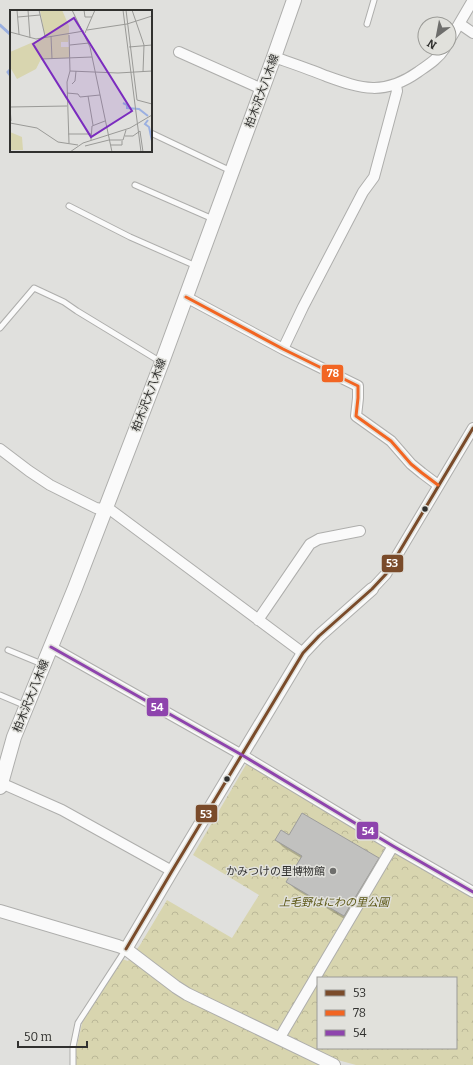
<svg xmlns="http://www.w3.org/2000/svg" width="473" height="1065" font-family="Bitter,'Noto Sans JP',serif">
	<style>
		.park { fill: url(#park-crowns); fill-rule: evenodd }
		.shadow { fill: #0003 }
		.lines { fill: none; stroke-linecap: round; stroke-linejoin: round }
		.stream { stroke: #9bb0e1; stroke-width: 3 }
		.building { fill: #c1c1bf; stroke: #9d9d9c }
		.service-casing { stroke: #aeaeac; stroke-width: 7 }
		.minor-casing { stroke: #aeaeac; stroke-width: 12 }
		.tertiary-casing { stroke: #aeaeac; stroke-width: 14 }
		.secondary-casing { stroke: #aeaeac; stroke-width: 16 }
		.service { stroke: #fafafa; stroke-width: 5 }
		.minor { stroke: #fafafa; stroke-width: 10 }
		.tertiary { stroke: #fafafa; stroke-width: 12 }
		.secondary { stroke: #fafafa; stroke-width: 14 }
		.bus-1-casing { stroke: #e1e1dc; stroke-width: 6 }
		.bus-2-casing { stroke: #e1e1dc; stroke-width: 6 }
		.bus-3-casing { stroke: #e1e1dc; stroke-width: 6 }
		.bus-1 { stroke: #7a4b2a; stroke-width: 3 }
		.bus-2 { stroke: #f26522; stroke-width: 3 }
		.bus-3 { stroke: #8e44ad; stroke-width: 3 }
		.bus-dot { fill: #31312f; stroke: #e1e1dc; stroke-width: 1.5 }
		.poi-dot { fill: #6e6e6c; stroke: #e1e1dc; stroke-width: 1.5 }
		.labels { text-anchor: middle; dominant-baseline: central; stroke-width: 3; stroke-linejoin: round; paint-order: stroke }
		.street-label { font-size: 11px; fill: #31312f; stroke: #e1e1dc }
		.poi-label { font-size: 11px; fill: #31312f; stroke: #e1e1dc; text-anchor: end }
		.park-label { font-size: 11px; font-style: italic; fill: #5d5817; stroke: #e1e1dc }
		.inset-river { fill: none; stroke: #9bb0e1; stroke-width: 2 }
		.inset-road { fill: none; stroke: #9a9a97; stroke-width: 1 }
		.view { fill: #7b2cbf; fill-opacity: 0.15; stroke: #7b2cbf; stroke-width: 2 }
		.inset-edge { fill: none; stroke: #31312f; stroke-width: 2 }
		.line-badge { stroke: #e1e1dc; stroke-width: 1.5 }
		.badge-label { font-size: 11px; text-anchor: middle; font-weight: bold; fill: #fff }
	</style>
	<defs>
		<pattern id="park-crowns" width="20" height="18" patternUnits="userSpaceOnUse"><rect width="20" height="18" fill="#d8d5af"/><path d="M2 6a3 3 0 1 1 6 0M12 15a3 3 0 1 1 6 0" fill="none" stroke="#bab797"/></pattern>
	</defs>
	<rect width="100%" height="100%" fill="#e0e0dd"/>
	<path class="park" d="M 247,763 L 473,897 L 473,1065 L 356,1065 L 334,1059 L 328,1065 L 75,1065 L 76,1050 L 83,1019 L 122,959 L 128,961 L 140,945 L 167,900 L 232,938 L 259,895 L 193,855 ZM 318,978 L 456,978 L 456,1048 L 318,1048 Z"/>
	<path class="shadow" d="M 290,836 L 378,859 L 385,866 L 351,923 L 295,889 L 288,882 L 301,858 L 283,847 L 276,840 Z"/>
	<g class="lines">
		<path class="stream" d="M 0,25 L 11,35
			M 11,69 L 8,72 L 11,76"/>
	</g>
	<path class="building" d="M 302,813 L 379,858 L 344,916 L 286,882 L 302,856 L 275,840 L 281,830 L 289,835 Z"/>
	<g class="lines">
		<g class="service-casing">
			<path id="service" d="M 367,24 L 374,0
				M 151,133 L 231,171
				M 135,185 L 213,219
				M 69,206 L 130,237 L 196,266
				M 0,328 L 34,288 L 64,302 L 77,311 L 161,362
				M 8,650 L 42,664
				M 0,695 L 26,706
				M 73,1065 L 73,1047 L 78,1023 L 126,949"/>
		</g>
		<g class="minor-casing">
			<path id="minor" d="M 460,24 L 473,33
				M 449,41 L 473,0
				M 179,52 L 262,89
				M 274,57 C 291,63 309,69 326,76 C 362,89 384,96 418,72 C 428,65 438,59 445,48
				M 186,297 L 283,349 L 358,386 L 358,398 L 356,416 L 391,441 L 411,464 L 422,473 L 438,485
				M 283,349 L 303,307 L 363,192 L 374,177 L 397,91 L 396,85
				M 0,449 L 29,471 L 50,485 L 96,508 L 112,511 L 303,653
				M 372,589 L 386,574 L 473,428
				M 258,620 L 310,544 L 319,539 L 360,531
				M 51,647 L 242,755 L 393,846 L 473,892
				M 1,783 L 62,810 L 172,871
				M 279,1039 L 393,846"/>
		</g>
		<g class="tertiary-casing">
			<path id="tertiary" d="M 0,911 L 118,946 L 126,949 L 176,987 L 187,994 L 334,1065
				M 126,949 L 172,871 L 303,653 L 319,636 L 372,589"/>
		</g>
		<g class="secondary-casing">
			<path id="secondary" d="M 0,787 L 14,737 L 75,588 L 162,362 L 274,57 L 294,0"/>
		</g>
		<use href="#service" class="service"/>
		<use href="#minor" class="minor"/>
		<use href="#tertiary" class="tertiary"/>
		<use href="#secondary" class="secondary"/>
		<g class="bus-1-casing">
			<path id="bus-1" d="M 126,949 L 172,871 L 303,653 L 319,636 L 372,589 L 386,574 L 473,428"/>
		</g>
		<g class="bus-2-casing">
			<path id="bus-2" d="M 186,297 L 283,349 L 358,386 L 358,398 L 356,416 L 391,441 L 411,464 L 422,473 L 438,485"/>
		</g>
		<g class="bus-3-casing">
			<path id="bus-3" d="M 51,647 L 242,755 L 393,846 L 473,892"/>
		</g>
		<use href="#bus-1" class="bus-1"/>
		<use href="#bus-2" class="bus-2"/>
		<use href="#bus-3" class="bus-3"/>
	</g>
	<g class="bus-dot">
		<circle cx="425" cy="509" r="3.5"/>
		<circle cx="227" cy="779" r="3.5"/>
	</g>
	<circle class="poi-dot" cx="333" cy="871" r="4"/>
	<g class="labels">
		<g class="street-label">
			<text transform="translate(262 91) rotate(-70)">柏木沢大八木線</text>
			<text transform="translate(149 395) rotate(-69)">柏木沢大八木線</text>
			<text transform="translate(31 696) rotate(-68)">柏木沢大八木線</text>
		</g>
		<g class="poi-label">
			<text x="325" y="871">かみつけの里博物館</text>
		</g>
		<g class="park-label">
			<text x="334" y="902">上毛野はにわの里公園</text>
		</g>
	</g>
	<g transform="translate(10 10)">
		<rect width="142" height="142" fill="#e0e0dd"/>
		<path d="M 30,0 L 52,0 L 59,16 L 59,24 L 58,32 L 51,32 L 51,37 L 59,37 L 59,48 L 31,49 L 26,59 L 7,69 L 0,57 L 0,42 L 35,27 Z" fill="#d8d5af"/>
		<path d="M 0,122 L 12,127 L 13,140 L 0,140 Z" fill="#d8d5af"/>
		<path class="inset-river" d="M 113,93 L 117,95 L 117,98 L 129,99 L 138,106M 138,110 L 135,114 L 139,117 L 142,131"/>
		<path class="inset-road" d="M 7,0 L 9,24M 18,0 L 20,28M 29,0 L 35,26M 62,0 L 80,37 L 102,142M 74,0 L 75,7 L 82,7M 113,0 L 131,142M 116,0 L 127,90 L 142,94M 122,0 L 134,35M 8,7 L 30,5M 77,20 L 117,14 L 142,6M 0,22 L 26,29 L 74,21M 75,23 L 85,0M 41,26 L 42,49M 60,35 L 79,33M 119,37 L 142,35M 31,49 L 82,47M 60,61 L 108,63 L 142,61M 133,62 L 134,35M 62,74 L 65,71 L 66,61M 57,83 L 68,84 L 70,87 L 90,85M 78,86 L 83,115M 0,97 L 57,96M 0,97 L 1,111M 0,113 L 27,118 L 48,132 L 68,135M 58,124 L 81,124M 115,126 L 123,126 L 130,121 L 133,142M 81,130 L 82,116 L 95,111M 59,133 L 57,72 L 60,61 L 59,25M 101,135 L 112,135 L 112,131M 75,136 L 99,130 L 113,130 L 116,120M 60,142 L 73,133 L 120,118 L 142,105"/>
		<path class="view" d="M 64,8 L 122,101 L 81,127 L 23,34 Z"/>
		<rect width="142" height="142" class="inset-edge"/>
	</g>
	<g class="line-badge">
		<rect x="321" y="364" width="23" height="19" rx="4" fill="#f26522"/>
		<rect x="381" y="554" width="23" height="19" rx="4" fill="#7a4b2a"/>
		<rect x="146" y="697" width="23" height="20" rx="4" fill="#8e44ad"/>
		<rect x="195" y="804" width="23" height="19" rx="4" fill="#7a4b2a"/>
		<rect x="356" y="821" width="23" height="19" rx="4" fill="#8e44ad"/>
	</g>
	<g class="badge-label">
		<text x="333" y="377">78</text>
		<text x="392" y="567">53</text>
		<text x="157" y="711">54</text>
		<text x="206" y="818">53</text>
		<text x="368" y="835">54</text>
	</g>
	<rect x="317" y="977" width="140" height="72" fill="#e1e1dc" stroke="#9b9b97"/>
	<rect x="325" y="990" width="20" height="6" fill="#7a4b2a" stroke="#9b9b97"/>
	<text x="353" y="997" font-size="12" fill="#31312f">53</text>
	<rect x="325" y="1010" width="20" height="6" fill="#f26522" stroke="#9b9b97"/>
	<text x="353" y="1017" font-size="12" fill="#31312f">78</text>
	<rect x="325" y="1030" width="20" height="6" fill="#8e44ad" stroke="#9b9b97"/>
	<text x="353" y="1037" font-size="12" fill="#31312f">54</text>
	<g transform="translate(437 36) rotate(212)"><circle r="19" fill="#e1e1dc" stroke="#9b9b97"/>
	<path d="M0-3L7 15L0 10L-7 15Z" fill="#6e6e6c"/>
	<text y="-6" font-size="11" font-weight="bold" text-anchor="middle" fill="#31312f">N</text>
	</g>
	<path d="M18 1041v6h69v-6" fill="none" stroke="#31312f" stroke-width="2"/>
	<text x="24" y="1041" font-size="12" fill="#31312f" stroke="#e1e1dc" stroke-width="3" paint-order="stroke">50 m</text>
</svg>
